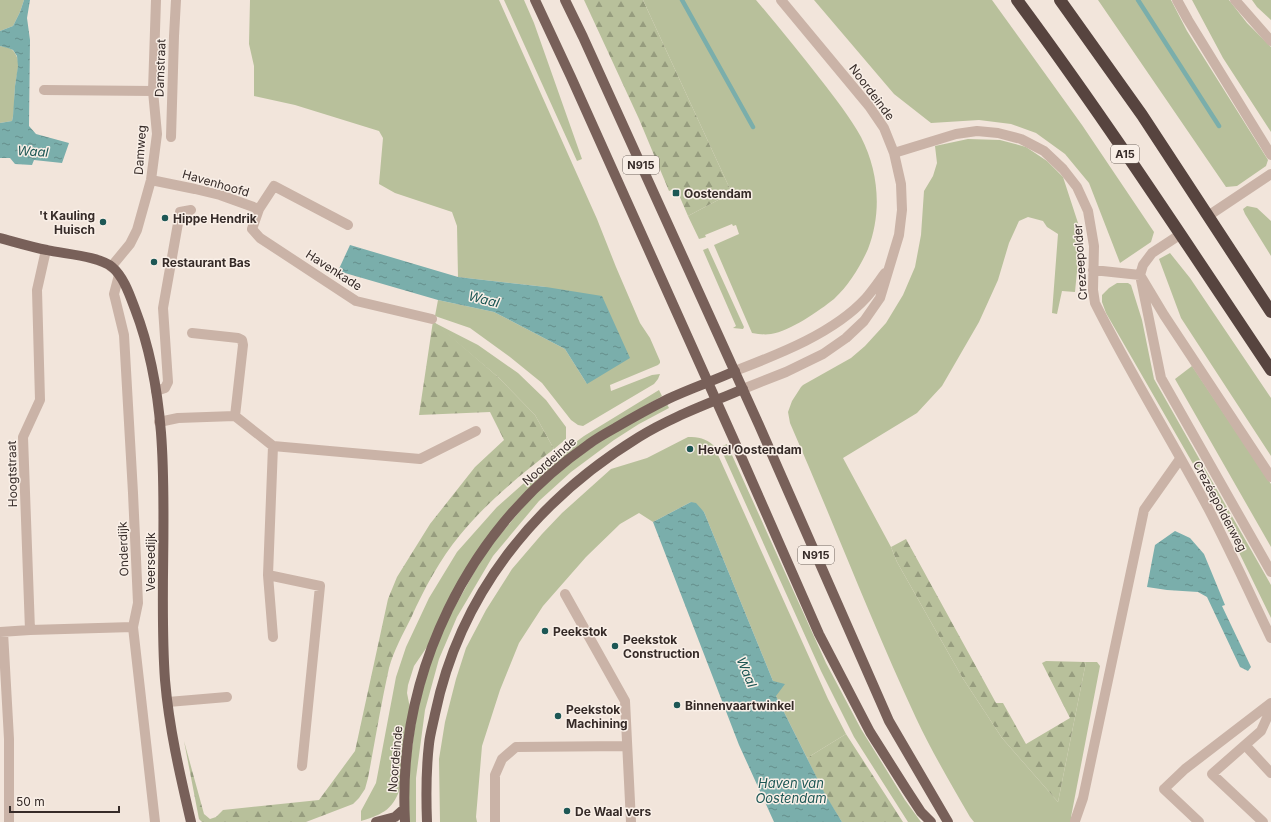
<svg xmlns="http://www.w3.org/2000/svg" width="1271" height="822" font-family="Inter,sans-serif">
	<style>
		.green { fill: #b8c09b }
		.forest { fill: url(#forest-firs) }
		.water { fill: url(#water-ripples) }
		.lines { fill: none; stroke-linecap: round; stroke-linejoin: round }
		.stream { stroke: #7aaeab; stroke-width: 4.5 }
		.minor { stroke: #cab3a7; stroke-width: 10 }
		.major { stroke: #786059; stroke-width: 10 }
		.highway { stroke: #57443f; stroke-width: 12 }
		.poi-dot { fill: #1d5755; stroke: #f9efe7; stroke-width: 1.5 }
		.labels { text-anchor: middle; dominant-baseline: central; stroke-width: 3; stroke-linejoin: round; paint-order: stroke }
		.shield { fill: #f9efe7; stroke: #706661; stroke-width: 1 }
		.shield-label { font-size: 11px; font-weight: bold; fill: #362b28 }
		.street-label { font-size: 12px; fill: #362b28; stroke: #f9efe7 }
		.poi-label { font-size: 12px; font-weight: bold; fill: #362b28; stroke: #f9efe7; text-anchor: start }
		.water-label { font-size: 13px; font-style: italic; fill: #1d5755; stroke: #f9efe7 }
	</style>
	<defs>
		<pattern id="forest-firs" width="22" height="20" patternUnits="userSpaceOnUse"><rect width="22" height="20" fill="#b8c09b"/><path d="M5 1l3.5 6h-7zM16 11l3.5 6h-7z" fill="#969c7e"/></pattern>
		<pattern id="water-ripples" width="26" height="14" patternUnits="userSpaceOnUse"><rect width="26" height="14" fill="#7aaeab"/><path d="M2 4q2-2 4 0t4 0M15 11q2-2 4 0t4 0" fill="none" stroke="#658e8b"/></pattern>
	</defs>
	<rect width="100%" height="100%" fill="#f2e5db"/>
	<path class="green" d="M 0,0 L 24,0 L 20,12 L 13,26 L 0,31 Z
		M 250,0 L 499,0 L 597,219 L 616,267 L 640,323 L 650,338 L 660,361 L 660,363 L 658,365 L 610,385 L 611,391 L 652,375 L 660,374 L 658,379 L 654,384 L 583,426 L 578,425 L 571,420 L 542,383 L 510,357 L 470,328 L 435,316 L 438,300 L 494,312 L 565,349 L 587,384 L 546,287 L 458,277 L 457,226 L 452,212 L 395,193 L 379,184 L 383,138 L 379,131 L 295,105 L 254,96 L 254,66 L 249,44 Z
		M 504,0 L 524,0 L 534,23 L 582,159 L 577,161 Z
		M 643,0 L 756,0 C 778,26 800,53 821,80 C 835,98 850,117 861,137 C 879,172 882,213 868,249 C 860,267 849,285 834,299 C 819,311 790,331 771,334 C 764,335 759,334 752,333 L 714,245 L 739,234 L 736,225 L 733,226 L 732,224 L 705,235 L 706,237 L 699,239 L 688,216 L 720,199 L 730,189 Z
		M 814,0 L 992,0 L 1082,125 L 1154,232 L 1151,242 L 1120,263 L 1089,183 L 1065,154 L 1036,133 L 1011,124 L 979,120 L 931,123 L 894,94 Z
		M 1098,0 L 1171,0 L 1187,31 L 1268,160 L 1266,166 L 1237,186 L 1226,187 Z
		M 1192,0 L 1229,0 L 1247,23 L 1271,47 L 1271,132 L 1223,58 Z
		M 1252,0 L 1271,0 L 1271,20 L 1257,7 Z
		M 0,46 C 7,47 13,48 16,55 C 21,64 16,76 15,87 C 14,98 15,110 12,121 L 0,123 Z
		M 968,139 L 1000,140 L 1026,147 L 1047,161 L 1063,177 L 1078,223 L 1080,240 L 1075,292 L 1062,291 L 1057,314 L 1052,313 L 1058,234 L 1047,227 L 1043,221 L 1028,217 L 1019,221 L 1009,243 L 998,280 L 979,322 L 942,386 L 917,413 L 843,458 L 891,547 L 897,562 L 962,677 L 1002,738 L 1058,802 L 1086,662 L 1097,662 L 1100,666 L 1071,817 L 1075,822 L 974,822 L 970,817 C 951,784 932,752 916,718 C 871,621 833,521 790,423 L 788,412 L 792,401 L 801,387 L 803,385 L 851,358 L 865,346 L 886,323 L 903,295 L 915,267 L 921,235 L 924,191 L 933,176 L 937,163 L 935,146 Z
		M 1247,206 L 1257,208 L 1271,221 L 1271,256 L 1245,214 L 1243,209 Z
		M 708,248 L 744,327 L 743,329 L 733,328 L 736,326 L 703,250 Z
		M 1170,253 L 1190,278 L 1271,398 L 1271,456 L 1181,318 L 1159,259 Z
		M 1117,283 L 1128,283 L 1131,285 L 1142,320 L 1154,379 L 1271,585 L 1271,618 L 1232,538 L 1196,469 L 1106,313 L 1102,302 L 1102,295 L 1109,288 Z
		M 433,322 L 478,345 L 518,373 L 546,400 L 566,427 L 566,439 L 554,449 L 535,415 L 498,377 Z
		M 1192,366 L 1271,484 L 1271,547 L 1175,379 Z
		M 659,390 L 662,396 L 593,436 L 501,519 L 464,572 L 429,644 L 414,666 L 408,685 L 407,693 L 410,708 L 401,785 C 394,809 384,814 361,821 L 361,811 L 376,783 L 396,677 L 406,647 L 429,598 L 457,552 L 497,507 L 541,468 L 584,436 Z
		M 667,404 L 669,408 L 639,424 L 614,440 L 571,472 L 539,501 L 493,556 L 457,617 L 439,659 L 425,710 L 416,778 L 416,822 L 408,822 L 408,777 L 417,712 L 431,660 L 448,619 L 485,553 L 530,499 L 567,465 L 610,435 Z
		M 688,437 C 698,437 706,438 714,446 L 828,699 L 846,734 L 807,758 L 776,696 L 773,681 L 704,512 L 691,502 L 653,522 L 639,513 L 620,524 L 586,557 L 543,606 L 519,643 L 500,690 L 482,746 L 476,817 L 477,822 L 440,822 L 439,759 L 445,722 L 456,679 L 466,648 L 486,610 L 512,569 L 542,534 L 562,513 L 611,469 L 647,458 Z
		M 727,444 L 826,663 L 861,729 L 905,800 L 921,822 L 908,822 L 854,737 L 821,671 L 720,447 Z"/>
	<path class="forest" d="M 584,0 L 643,0 L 730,189 L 720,199 L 688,216 L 676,188 L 669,191 L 639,119 Z
		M 433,321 L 498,377 L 535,415 L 554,449 C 520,475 487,502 460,535 C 440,559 424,589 411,618 C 403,634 394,650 389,668 C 381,704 375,741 368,778 L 365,789 L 359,798 L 353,804 L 306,822 L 202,822 L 199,819 L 184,741 L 204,814 L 210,819 L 216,817 L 223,810 L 319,800 L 355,751 L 388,599 L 397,577 L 430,524 L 475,467 L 504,440 L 490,412 L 419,415 Z
		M 906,539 L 996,703 L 1003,703 L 1026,744 L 1070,718 L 1042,663 L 1046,661 L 1086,662 L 1058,802 L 1002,738 L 962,677 L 897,562 L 891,547 Z
		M 846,734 L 903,822 L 842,822 L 825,795 L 807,758 Z"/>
	<path class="water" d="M 24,0 L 30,0 L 27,18 L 30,40 L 29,126 L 36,134 L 69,143 L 62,163 L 34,160 L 32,165 L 15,164 L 10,158 L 0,158 L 0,123 L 12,121 L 13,116 L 15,86 L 18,66 L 17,56 L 13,50 L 8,48 L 0,46 L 0,31 L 13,26 L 20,12 Z
		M 350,245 L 458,277 L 546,287 L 602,296 L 630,358 L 587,384 L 565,349 L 494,312 L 438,300 L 338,271 Z
		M 691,502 L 696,503 L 704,512 L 773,681 L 785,684 L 776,696 L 825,794 L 842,822 L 774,822 L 739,745 L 653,522 Z
		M 1175,531 L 1190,538 L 1204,554 L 1225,605 L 1222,606 L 1251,667 L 1248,671 L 1240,667 L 1207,597 L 1198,592 L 1167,590 L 1147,587 L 1155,545 Z"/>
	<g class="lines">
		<path class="stream" d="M 682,0 L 753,127
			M 1138,0 L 1219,126"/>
		<path class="minor" d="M 1177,0 L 1188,20 L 1271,155
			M 1235,0 L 1271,41
			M 44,90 L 153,91
			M 171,137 L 174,36 L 176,0
			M 894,153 L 956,134 L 977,131 L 998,133 L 1021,139 L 1044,151 L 1063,169 L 1077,187 L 1088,211 L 1094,246 L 1093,290 L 1095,303 C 1130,373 1171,439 1208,508 C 1230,550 1250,594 1271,638
			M 151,180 L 195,189 L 220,195 L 259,209
			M 1208,216 L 1271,174
			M 348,225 L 274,186 L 259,209 L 252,229 L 260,238 L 356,301 L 432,319
			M 1181,234 L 1152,253 L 1143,265 L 1140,275 L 1161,378 L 1271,572
			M 111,267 L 130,244 L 137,230 L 151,180 L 157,134 L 153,91 L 156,0
			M 1093,270 L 1140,275 L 1164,315 L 1271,477
			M 119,275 L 114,294 L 124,335 L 133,493 L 138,603 L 133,627 L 155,822
			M 735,371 C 779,354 834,333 866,298 C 873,290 879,281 885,273
			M 743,389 L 786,372 L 823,354 L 846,338 L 864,321 L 880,298 L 899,235 L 902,210 L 901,184 L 894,153 L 884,128 L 869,106 L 781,0
			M 156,391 L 165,388 L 168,382 L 163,308 L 180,212 L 191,210
			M 235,416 L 273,446 L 420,459 L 476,431
			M 159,422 L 178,418 L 235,416 L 243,345 L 242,340 L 238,338 L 192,333
			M 273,446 L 268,575 L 320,586 L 302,766
			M 268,575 L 273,637
			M 565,594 L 625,701 L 631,822
			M 30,630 L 23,437 L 40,400 L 37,290 L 46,250
			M 0,632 L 30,630 L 133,627
			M 3,632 L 9,739 L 9,822
			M 168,702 L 227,697
			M 1271,709 L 1261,731 L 1245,745 L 1271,773
			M 1245,745 L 1212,774 L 1263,822
			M 1075,821 L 1083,798 L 1144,510 L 1180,459
			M 495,822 L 495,775 L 502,759 L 516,747 L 627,746
			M 1199,822 L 1164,789 L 1185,769 L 1271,703"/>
		<path class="major" d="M 535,0 L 571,77 L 733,438 L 819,634 L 870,732 L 906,789 L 921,812 L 931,822
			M 565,0 L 583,37 L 759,425 L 889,721 L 948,822
			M 0,238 C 15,242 31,247 47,250 C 64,254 99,256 112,267 C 124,277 130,296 135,309 C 180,426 156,558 165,680 C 169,728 180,775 191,822
			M 376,822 L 395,817 L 404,809
			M 405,822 C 397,674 467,529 589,444 C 597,438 606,433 615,428 C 632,418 650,408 668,399 C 689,389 713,381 735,371
			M 427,822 C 426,796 426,770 429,744 C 430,734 433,724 435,714 C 460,594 535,501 639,437 C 671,417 708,404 743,389"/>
		<path class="highway" d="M 1017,0 C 1106,120 1188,246 1271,370
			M 1060,0 L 1142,115 L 1271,312"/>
	</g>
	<g class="poi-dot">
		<rect x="672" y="189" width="8" height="8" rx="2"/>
		<circle cx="165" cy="218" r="4"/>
		<circle cx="103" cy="222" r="4"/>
		<circle cx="154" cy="262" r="4"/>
		<circle cx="690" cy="449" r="4"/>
		<circle cx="545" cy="631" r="4"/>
		<circle cx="615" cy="646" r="4"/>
		<circle cx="677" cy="705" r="4"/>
		<circle cx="558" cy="716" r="4"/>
		<circle cx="567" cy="811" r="4"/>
	</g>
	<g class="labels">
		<g class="shield">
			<rect x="1111" y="145" width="28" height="18" rx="3"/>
			<rect x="623" y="156" width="36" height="18" rx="3"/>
			<rect x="798" y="546" width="36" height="18" rx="3"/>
		</g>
		<g class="shield-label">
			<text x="1125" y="154">A15</text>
			<text x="641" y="165">N915</text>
			<text x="816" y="555">N915</text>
		</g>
		<g class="street-label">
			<text transform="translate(160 68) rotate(-88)">Damstraat</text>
			<text transform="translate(872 92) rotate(53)">Noordeinde</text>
			<text transform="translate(140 150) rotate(-86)">Damweg</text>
			<text transform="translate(216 183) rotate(16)">Havenhoofd</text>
			<text transform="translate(1080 262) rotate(-94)">Crezeepolder</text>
			<text transform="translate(334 270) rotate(33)">Havenkade</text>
			<text transform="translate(549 461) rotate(-41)">Noordeinde</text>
			<text transform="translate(12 474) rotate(-91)">Hoogtstraat</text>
			<text transform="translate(1220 506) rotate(62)">Crezéepolderweg</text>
			<text transform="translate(123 549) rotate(-92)">Onderdijk</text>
			<text transform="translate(150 562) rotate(-90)">Veersedijk</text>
			<text transform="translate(395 759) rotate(-85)">Noordeinde</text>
		</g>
		<g class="poi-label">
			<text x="684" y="193">Oostendam</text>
			<text x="95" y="215" text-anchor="end">'t Kauling<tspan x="95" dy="14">Huisch</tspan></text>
			<text x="173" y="218">Hippe Hendrik</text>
			<text x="162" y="262">Restaurant Bas</text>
			<text x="698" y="449">Hevel Oostendam</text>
			<text x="553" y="631">Peekstok</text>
			<text x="623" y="639">Peekstok<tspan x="623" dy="14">Construction</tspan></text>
			<text x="685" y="705">Binnenvaartwinkel</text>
			<text x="566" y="709">Peekstok<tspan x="566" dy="14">Machining</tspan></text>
			<text x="575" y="811">De Waal vers</text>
		</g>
		<g class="water-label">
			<text transform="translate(33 151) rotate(4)">Waal</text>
			<text transform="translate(484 299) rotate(14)">Waal</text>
			<text transform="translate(747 672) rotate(67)">Waal</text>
			<text x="791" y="783">Haven van<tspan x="791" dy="15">Oostendam</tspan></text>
		</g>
	</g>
	<path d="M10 806v6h109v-6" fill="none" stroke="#362b28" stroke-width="2"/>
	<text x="16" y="806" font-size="12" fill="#362b28" stroke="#f9efe7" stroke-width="3" paint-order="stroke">50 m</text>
</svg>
